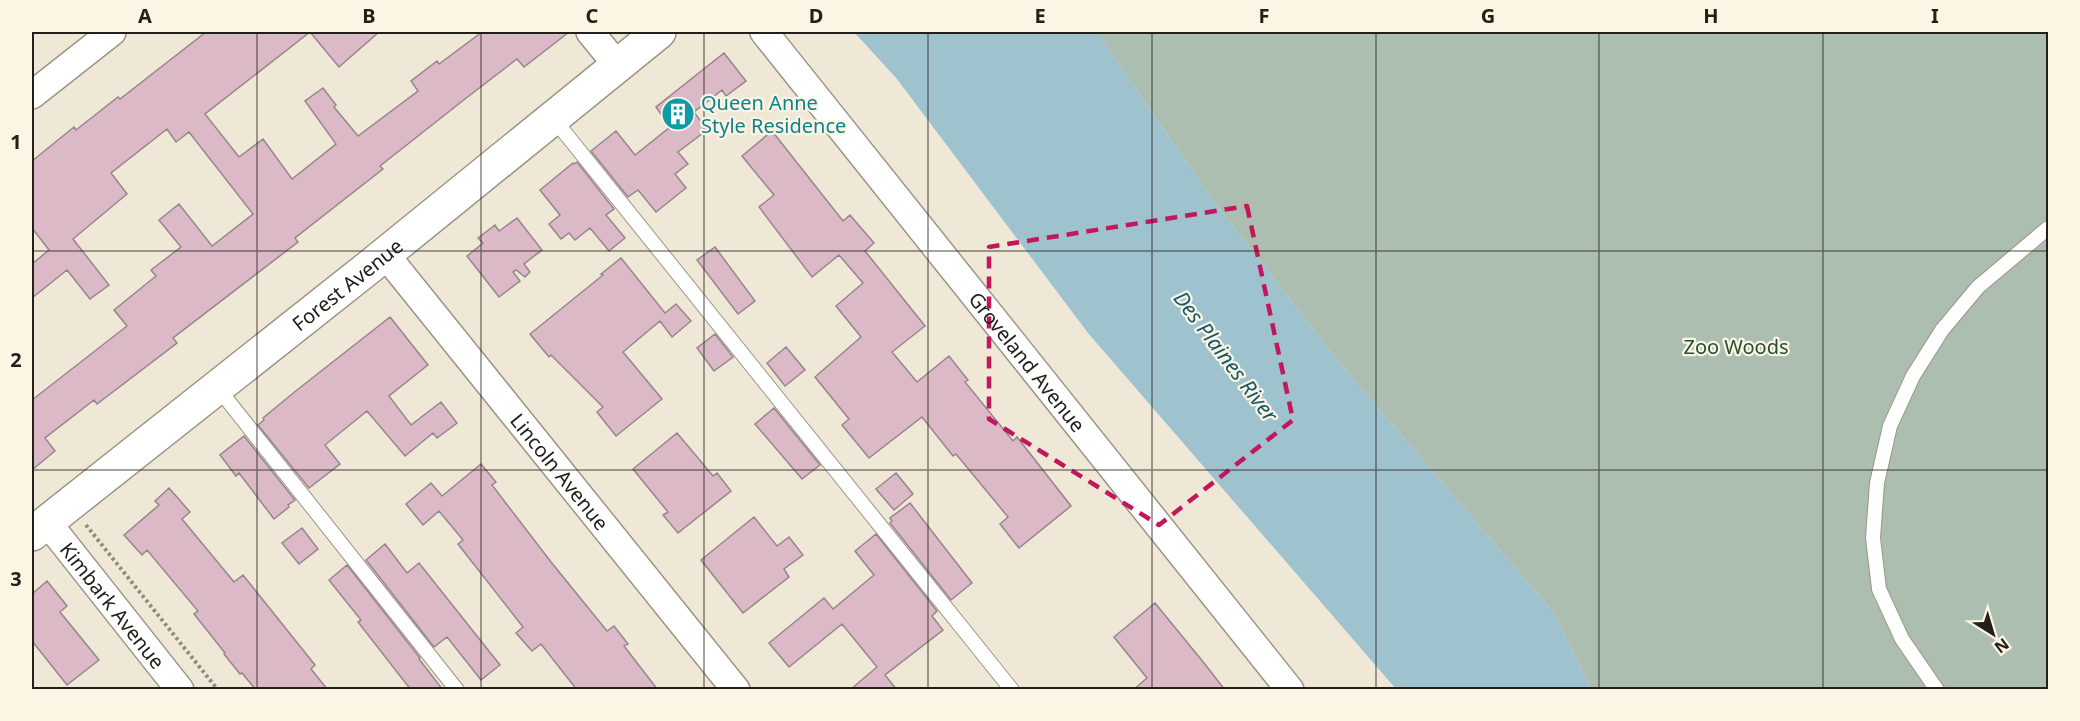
<svg xmlns="http://www.w3.org/2000/svg" width="2080" height="721" font-family="'Noto Sans',sans-serif">
	<style>
		.green { fill: #abbeb0 }
		.water { fill: #9fc2cf }
		.building { fill: #dbb9c6; stroke: #97858c; stroke-width: 1.5 }
		.lines { fill: none; stroke-linecap: round; stroke-linejoin: round }
		.lane-casing { stroke: #9c9585; stroke-width: 16 }
		.street-casing { stroke: #9c9585; stroke-width: 30 }
		.secondary-casing { stroke: #9c9585; stroke-width: 36 }
		.path { stroke: #918c80; stroke-width: 4; stroke-dasharray: 3 3; stroke-linecap: butt }
		.lane { stroke: #fff; stroke-width: 14 }
		.street { stroke: #fff; stroke-width: 27 }
		.secondary { stroke: #fff; stroke-width: 33 }
		.marked { fill: none; stroke: #c2185b; stroke-width: 4.5; stroke-dasharray: 12 8; stroke-linejoin: round }
		.grid { fill: none; stroke: #22201a; stroke-width: 1.5; stroke-opacity: 0.55 }
		.labels { text-anchor: middle; dominant-baseline: central; stroke-width: 4.5; stroke-linejoin: round; paint-order: stroke }
		.culture-label { font-size: 20px; fill: #0d838f; stroke: #fdf5e4; text-anchor: start }
		.street-label { font-size: 20px; fill: #22201a; stroke: #fdf5e4 }
		.park-label { font-size: 20px; fill: #215133; stroke: #fdf5e4 }
		.water-label { font-size: 21px; font-style: italic; fill: #14586c; stroke: #fdf5e4 }
		.neatline { fill: none; stroke: #22201a; stroke-width: 2 }
		.grid-label { font-size: 20px; text-anchor: middle; font-weight: bold; fill: #22201a }
	</style>
	<rect width="100%" height="100%" fill="#f0e8d7"/>
	<path class="green" d="M 1097,32 L 2048,32 L 2048,689 L 1591,689 L 1554,613 L 1343,367 L 1209,195 Z"/>
	<path class="water" d="M 854,32 L 1097,32 L 1209,195 L 1343,367 L 1554,613 L 1591,689 L 1396,689 L 1088,333 L 897,79 Z"/>
	<path class="building" d="M 206,32 L 379,32 L 339,67 L 310,32 L 205,114 L 239,157 L 263,139 L 292,179 L 336,144 L 305,101 L 323,88 L 336,105 L 334,107 L 358,136 L 418,91 L 411,81 L 437,61 L 439,64 L 482,32 L 569,32 L 524,67 L 517,59 L 465,99 L 380,166 L 383,169 L 295,238 L 298,242 L 173,338 L 177,343 L 97,404 L 94,400 L 45,438 L 55,451 L 32,470 L 32,400 L 127,326 L 114,310 L 156,276 L 151,270 L 181,247 L 159,220 L 179,204 L 212,246 L 253,214 L 189,132 L 176,142 L 167,129 L 111,173 L 127,194 L 73,239 L 109,285 L 90,299 L 67,270 L 32,298 L 32,264 L 49,250 L 32,228 L 32,161 L 74,127 L 76,130 L 118,97 L 120,99 Z
		M 724,53 L 746,81 L 726,96 L 722,90 L 694,112 L 707,130 L 678,152 L 688,164 L 675,174 L 686,188 L 656,212 L 638,190 L 628,197 L 591,151 L 616,131 L 635,155 L 670,127 L 656,107 Z
		M 772,131 L 843,221 L 850,215 L 874,243 L 865,251 L 925,326 L 892,352 L 917,382 L 949,356 L 968,380 L 965,382 L 1013,441 L 1017,437 L 1071,506 L 1019,548 L 1000,524 L 1008,517 L 956,454 L 953,456 L 922,417 L 869,458 L 842,425 L 849,419 L 815,377 L 861,337 L 836,306 L 863,283 L 839,255 L 812,277 L 759,207 L 774,195 L 742,156 Z
		M 577,162 L 614,209 L 606,215 L 625,238 L 609,251 L 590,228 L 575,240 L 569,233 L 561,239 L 549,224 L 560,215 L 540,190 L 573,163 L 574,164 Z
		M 517,218 L 542,250 L 524,264 L 530,272 L 525,277 L 516,270 L 513,272 L 520,281 L 499,297 L 467,256 L 483,243 L 478,238 L 495,225 L 499,231 Z
		M 715,247 L 755,301 L 738,314 L 697,260 Z
		M 621,258 L 665,313 L 676,304 L 691,321 L 672,337 L 660,321 L 623,352 L 662,399 L 616,436 L 597,412 L 603,407 L 551,355 L 549,357 L 530,334 L 603,275 L 601,274 Z
		M 390,317 L 428,365 L 389,396 L 411,425 L 441,402 L 457,423 L 437,438 L 433,433 L 405,456 L 367,411 L 325,445 L 340,464 L 309,488 L 258,425 L 264,420 L 263,418 L 297,390 Z
		M 715,334 L 733,357 L 714,371 L 697,348 Z
		M 786,347 L 805,370 L 785,386 L 767,363 Z
		M 774,408 L 820,465 L 802,479 L 755,424 Z
		M 677,433 L 713,476 L 717,473 L 731,491 L 678,533 L 663,515 L 668,512 L 633,469 Z
		M 244,436 L 295,500 L 288,505 L 289,507 L 274,519 L 239,473 L 236,476 L 220,455 Z
		M 481,464 L 496,482 L 492,485 L 551,562 L 607,631 L 614,626 L 628,644 L 624,646 L 658,690 L 577,690 L 541,644 L 532,651 L 516,633 L 523,627 L 458,544 L 463,540 L 439,511 L 423,525 L 406,504 L 431,483 L 442,496 Z
		M 896,473 L 913,494 L 894,510 L 876,489 Z
		M 169,488 L 190,512 L 182,519 L 234,582 L 243,575 L 315,665 L 311,669 L 328,690 L 256,690 L 242,673 L 240,674 L 224,654 L 225,653 L 194,614 L 198,611 L 147,550 L 142,555 L 124,535 L 159,505 L 155,501 Z
		M 910,503 L 972,583 L 951,600 L 890,523 L 892,521 L 890,518 Z
		M 754,517 L 777,546 L 789,537 L 803,555 L 784,569 L 789,577 L 743,613 L 701,560 Z
		M 302,528 L 318,549 L 299,564 L 282,543 Z
		M 876,534 L 937,611 L 932,616 L 943,630 L 885,675 L 897,690 L 850,690 L 877,667 L 842,624 L 789,667 L 769,643 L 824,598 L 833,609 L 874,575 L 855,551 Z
		M 385,544 L 407,573 L 419,563 L 500,665 L 481,680 L 447,637 L 434,647 L 366,560 Z
		M 347,565 L 420,658 L 419,659 L 443,690 L 411,690 L 358,622 L 361,620 L 329,580 Z
		M 47,581 L 67,606 L 60,612 L 99,660 L 67,685 L 32,641 L 32,594 Z
		M 1155,603 L 1204,663 L 1225,690 L 1133,690 L 1147,678 L 1114,637 Z"/>
	<g class="lines">
		<g class="lane-casing">
			<path id="lane" d="M 553,118 L 1012,690
				M 217,387 L 457,690
				M 1937,690 L 1902,639 L 1879,589 L 1873,538 L 1877,483 L 1890,426 L 1913,376 L 1942,330 L 1978,287 L 2048,228"/>
		</g>
		<g class="street-casing">
			<g id="street">
				<path d="M 590,32 L 617,65"/>
				<path id="s1" d="M 764,32 L 1290,690"/>
				<path d="M 32,95 L 112,32"/>
				<path id="s2" d="M 385,254 L 736,690"/>
				<path id="s3" d="M 47,522 L 180,690"/>
			</g>
		</g>
		<g class="secondary-casing">
			<g id="secondary">
				<path id="s4" d="M 32,534 L 368,268 L 659,32"/>
			</g>
		</g>
		<path class="path" d="M 86,525 L 218,690"/>
		<use href="#lane" class="lane"/>
		<use href="#street" class="street"/>
		<use href="#secondary" class="secondary"/>
	</g>
	<path class="marked" d="M 1247,206 L 1293,420 L 1159,525 L 989,419 L 989,247 Z"/>
	<path class="grid" d="M 257,32 L 257,690M 481,32 L 481,690M 704,32 L 704,690M 928,32 L 928,690M 1152,32 L 1152,690M 1376,32 L 1376,690M 1599,32 L 1599,690M 1823,32 L 1823,690M 32,251 L 2048,251M 32,470 L 2048,470"/>
	<defs>
		<g id="building-disc" transform="scale(1.725)"><circle r="9.5" fill="#0f9aa8" stroke="#fdf5e4"/><path d="M-4-6H4V6H1V3H-1V6H-4ZM-2.5-4.3h1.7v1.8h-1.7ZM.8-4.3h1.7v1.8H.8ZM-2.5-1h1.7V.8h-1.7ZM.8-1h1.7V.8H.8Z" fill="#fff"/></g>
	</defs>
	<g fill-rule="evenodd">
		<use href="#building-disc" x="678" y="114"/>
	</g>
	<g class="labels">
		<g class="culture-label">
			<text x="701" y="102">Queen Anne<tspan x="701" dy="23">Style Residence</tspan></text>
		</g>
		<g class="street-label">
			<text stroke="none"><textPath href="#s4" startOffset="402">Forest Avenue</textPath></text>
			<text stroke="none"><textPath href="#s1" startOffset="422">Groveland Avenue</textPath></text>
			<text stroke="none"><textPath href="#s2" startOffset="279">Lincoln Avenue</textPath></text>
			<text stroke="none"><textPath href="#s3" startOffset="106">Kimbark Avenue</textPath></text>
		</g>
		<g class="park-label">
			<text x="1736" y="346">Zoo Woods</text>
		</g>
		<g class="water-label">
			<text transform="translate(1226 356) rotate(53)">Des Plaines River</text>
		</g>
	</g>
	<rect width="2080" height="721" fill="none" stroke="#fdf5e4" stroke-width="66"/>
	<g transform="translate(1993 634) rotate(143)" stroke="#fdf5e4" stroke-width="4.5" paint-order="stroke">
	<path d="M0-4.5L10 22L0 15L-10 22Z" fill="#22201a"/>
	<text y="-9" font-size="16" font-weight="bold" text-anchor="middle" fill="#22201a">N</text>
	</g>
	<rect x="33" y="33" width="2014" height="655" class="neatline"/>
	<g class="grid-label">
		<text x="145" y="23">A</text>
		<text x="369" y="23">B</text>
		<text x="592" y="23">C</text>
		<text x="816" y="23">D</text>
		<text x="1040" y="23">E</text>
		<text x="1264" y="23">F</text>
		<text x="1488" y="23">G</text>
		<text x="1711" y="23">H</text>
		<text x="1935" y="23">I</text>
		<text x="16" y="149">1</text>
		<text x="16" y="367">2</text>
		<text x="16" y="586">3</text>
	</g>
</svg>
